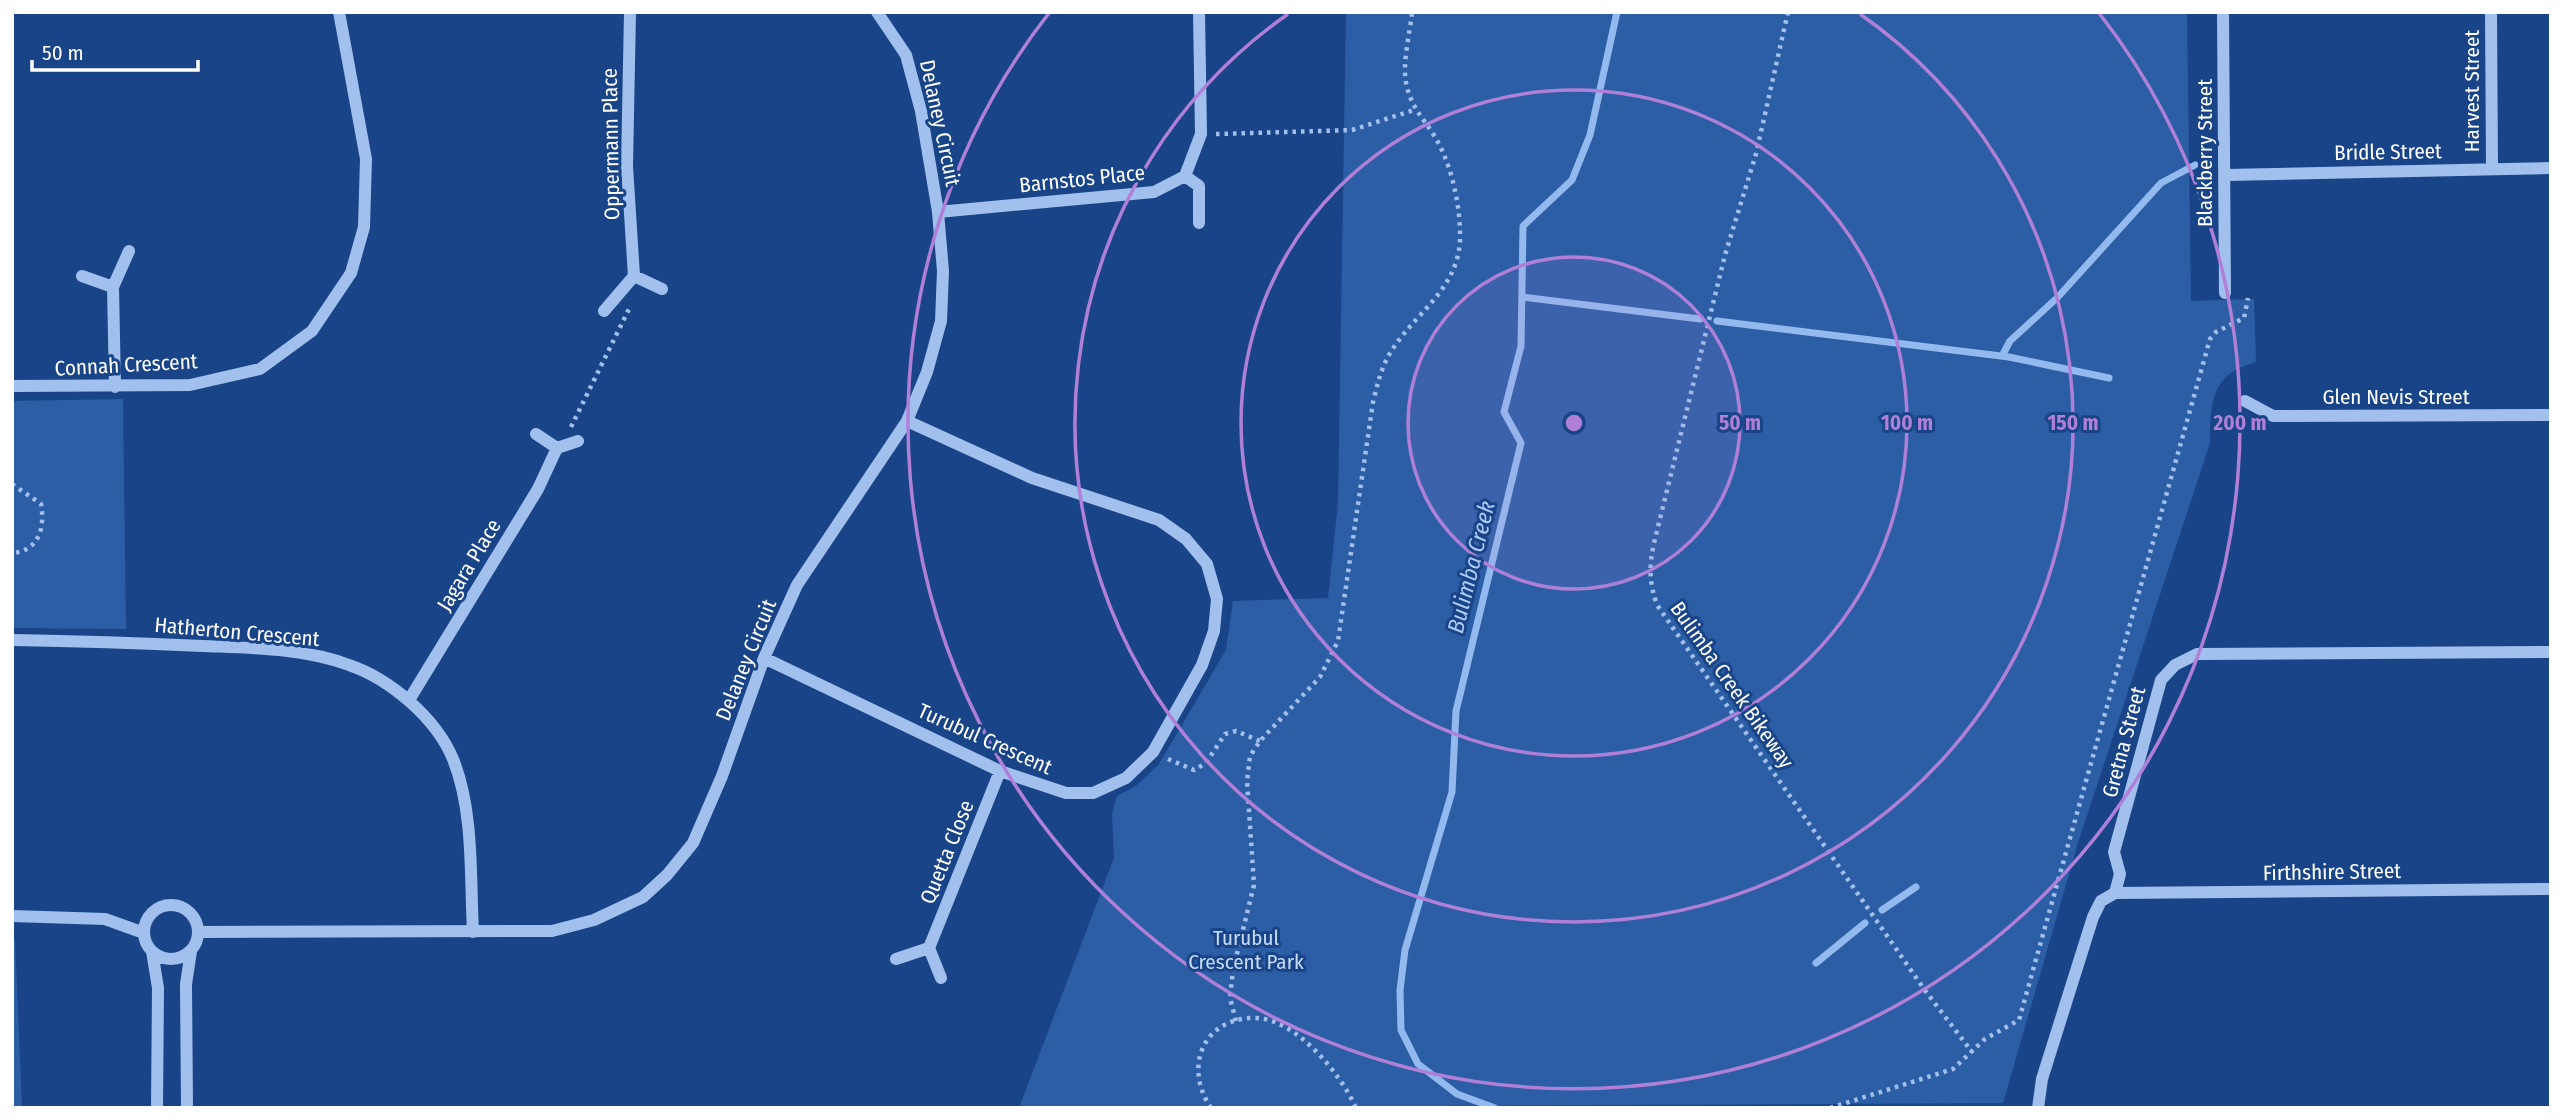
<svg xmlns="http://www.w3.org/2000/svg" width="2563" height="1120" font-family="'Fira Sans Condensed',sans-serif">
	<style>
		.green { fill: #2c5ea6 }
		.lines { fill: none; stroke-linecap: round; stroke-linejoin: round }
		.stream { stroke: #93baef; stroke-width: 7 }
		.path { stroke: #a1c0ed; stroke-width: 4.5; stroke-dasharray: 3.5 5; stroke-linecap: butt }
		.minor { stroke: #a1c0ed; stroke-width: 12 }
		.ring { fill: none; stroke: #b080d9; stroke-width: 3.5 }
		.labels { text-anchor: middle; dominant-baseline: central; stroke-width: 6; stroke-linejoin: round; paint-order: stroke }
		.street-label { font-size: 21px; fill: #fff; stroke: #194588 }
		.park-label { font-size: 21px; fill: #c6dbf9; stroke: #194588 }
		.water-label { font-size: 23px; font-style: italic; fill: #accaf4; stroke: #194588 }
		.centre { fill: #b080d9; stroke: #194588; stroke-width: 3.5 }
		.ring-label { font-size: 21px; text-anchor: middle; font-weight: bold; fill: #b080d9; stroke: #194588; stroke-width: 6; stroke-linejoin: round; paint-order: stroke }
	</style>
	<rect width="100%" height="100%" fill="#194588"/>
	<path class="green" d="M 1346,12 L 2187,12 L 2191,301 L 2254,299 L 2256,362 C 2210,374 2211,402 2210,443 L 2078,843 L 2003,1103 L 1019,1108 L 1114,858 L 1112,815 L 1117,796 L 1137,785 L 1159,764 L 1226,650 L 1233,601 L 1328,598 L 1338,503 Z
		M 123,399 L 126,629 L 12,628 L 12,401 Z
		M 12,940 L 15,940 L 22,1108 L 12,1108 Z"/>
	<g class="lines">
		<path class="stream" d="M 1522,297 L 1700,319
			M 1717,321 L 2009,357 L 2109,378
			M 2002,356 L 2010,341 L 2057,298 L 2161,183 L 2195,165
			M 1882,910 L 1916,887
			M 1816,963 L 1865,923
			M 1495,1108 L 1457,1094 L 1418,1064 L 1401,1030 L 1400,990 L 1405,950 L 1452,792 L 1456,711 L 1521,443 L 1504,412 L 1521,346 L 1523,226 L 1572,180 L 1590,135 L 1617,12"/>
		<path class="path" d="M 1788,12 L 1756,154 L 1725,255 L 1654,543 C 1649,566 1649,582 1657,605 L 1924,989 L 1972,1052
			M 1216,134 L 1352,130 L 1414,110
			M 571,427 L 629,309
			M 12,484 L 41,504 C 45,526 40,551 12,553
			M 1168,759 L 1194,770 L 1206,763 L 1225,734 L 1236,731 L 1260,741
			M 1236,1021 L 1230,998 L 1233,970 L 1254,885 L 1247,781 L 1250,756 L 1260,741 L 1320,677 L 1338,641 L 1373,402 C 1378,382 1382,364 1394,347 C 1418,311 1457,289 1460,241 C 1461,208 1452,165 1435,137 C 1424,119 1412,108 1407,87 C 1401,65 1410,35 1412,12
			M 1211,1108 C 1183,1067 1203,1017 1256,1018 C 1296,1019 1341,1074 1356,1108
			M 1830,1108 L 1953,1069 L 1985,1039 L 2019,1020 L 2210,339 L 2216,332 L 2244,318 L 2248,298"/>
		<path class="minor" d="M 630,12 L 627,166 L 634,276
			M 2223,12 L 2225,293
			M 2491,12 L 2492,169
			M 2226,175 L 2551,168
			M 1185,176 L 1199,186 L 1199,223
			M 938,212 L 1154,192 L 1185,176 L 1201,134 L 1199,12
			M 82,276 L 113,287 L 129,251
			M 113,287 L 115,387
			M 604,311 L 634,276 L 662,289
			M 12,386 L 190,385 L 260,369 L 312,331 L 351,273 L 364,227 L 366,159 L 339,12
			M 2245,401 L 2273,416 L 2551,415
			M 536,434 L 557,448 L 578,441
			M 12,640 C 76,641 139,643 203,646 C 251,648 304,648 349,665 C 390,679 436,718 453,759 C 474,811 470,876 473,932
			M 764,658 L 1000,771 L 1066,793 L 1093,793 L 1126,778 L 1153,752 L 1202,665 L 1214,631 L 1217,599 L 1207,564 L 1186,539 L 1159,520 L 1032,478 L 907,421
			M 409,700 L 538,489 L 557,448
			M 2115,893 L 2551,889
			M144 932a27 27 0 1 1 54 0a27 27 0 1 1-54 0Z
			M 12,916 L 105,919 L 144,933
			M 199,932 L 552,931 L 594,920 L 643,897 L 667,875 L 693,843 L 722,776 L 764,658 L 797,585 L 907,421 L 927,372 L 941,321 L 943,271 L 938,212 L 921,111 L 906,55 L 877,12
			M 929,948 L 1000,771
			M 152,951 L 158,988 L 157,1108
			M 896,959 L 929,948 L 941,978
			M 187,1108 L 186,984 L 191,951
			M 2038,1108 L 2042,1079 L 2093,917 L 2101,901 L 2115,893 L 2120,874 L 2114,852 L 2161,680 L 2175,665 L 2197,654 L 2551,652"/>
	</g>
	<circle cx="1574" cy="423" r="166" fill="#b080d9" fill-opacity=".12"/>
	<g class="ring">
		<circle cx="1574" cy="423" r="166"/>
		<circle cx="1574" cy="423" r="333"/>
		<path d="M1860 14A499 499 0 1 1 1288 14"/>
		<path d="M2099 13A666 666 0 1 1 1049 13"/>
	</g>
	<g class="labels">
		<g class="street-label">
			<text transform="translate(2472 91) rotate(-90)">Harvest Street</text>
			<text transform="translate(940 123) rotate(78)">Delaney Circuit</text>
			<text transform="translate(611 144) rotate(-91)">Oppermann Place</text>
			<text transform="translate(2388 152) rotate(-1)">Bridle Street</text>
			<text transform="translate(2205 153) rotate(-90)">Blackberry Street</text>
			<text transform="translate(1082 179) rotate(-6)">Barnstos Place</text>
			<text transform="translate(126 365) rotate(-3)">Connah Crescent</text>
			<text x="2396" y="397">Glen Nevis Street</text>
			<text transform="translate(469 565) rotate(-59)">Jagara Place</text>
			<text transform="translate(237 632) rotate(5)">Hatherton Crescent</text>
			<text transform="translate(746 660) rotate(-68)">Delaney Circuit</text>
			<text transform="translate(1732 685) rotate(55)">Bulimba Creek Bikeway</text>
			<text transform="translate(985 739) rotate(24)">Turubul Crescent</text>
			<text transform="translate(2124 742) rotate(-75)">Gretna Street</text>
			<text transform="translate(947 852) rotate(-68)">Quetta Close</text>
			<text transform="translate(2332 872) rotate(-1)">Firthshire Street</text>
		</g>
		<g class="park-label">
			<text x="1246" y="938">Turubul<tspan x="1246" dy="24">Crescent Park</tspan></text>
		</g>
		<g class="water-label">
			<text transform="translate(1471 567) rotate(-76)">Bulimba Creek</text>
		</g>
	</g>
	<circle cx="1574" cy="423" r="10" class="centre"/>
	<g class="ring-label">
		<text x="1740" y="430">50 m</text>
		<text x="1907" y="430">100 m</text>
		<text x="2073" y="430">150 m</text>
		<text x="2240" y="430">200 m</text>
	</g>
	<rect width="2563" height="1120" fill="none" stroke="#ffffff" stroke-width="28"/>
	<path d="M32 60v10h166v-10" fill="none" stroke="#ffffff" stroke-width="3.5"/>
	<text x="42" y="60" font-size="21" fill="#ffffff" stroke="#194588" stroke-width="5" paint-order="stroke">50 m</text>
</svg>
